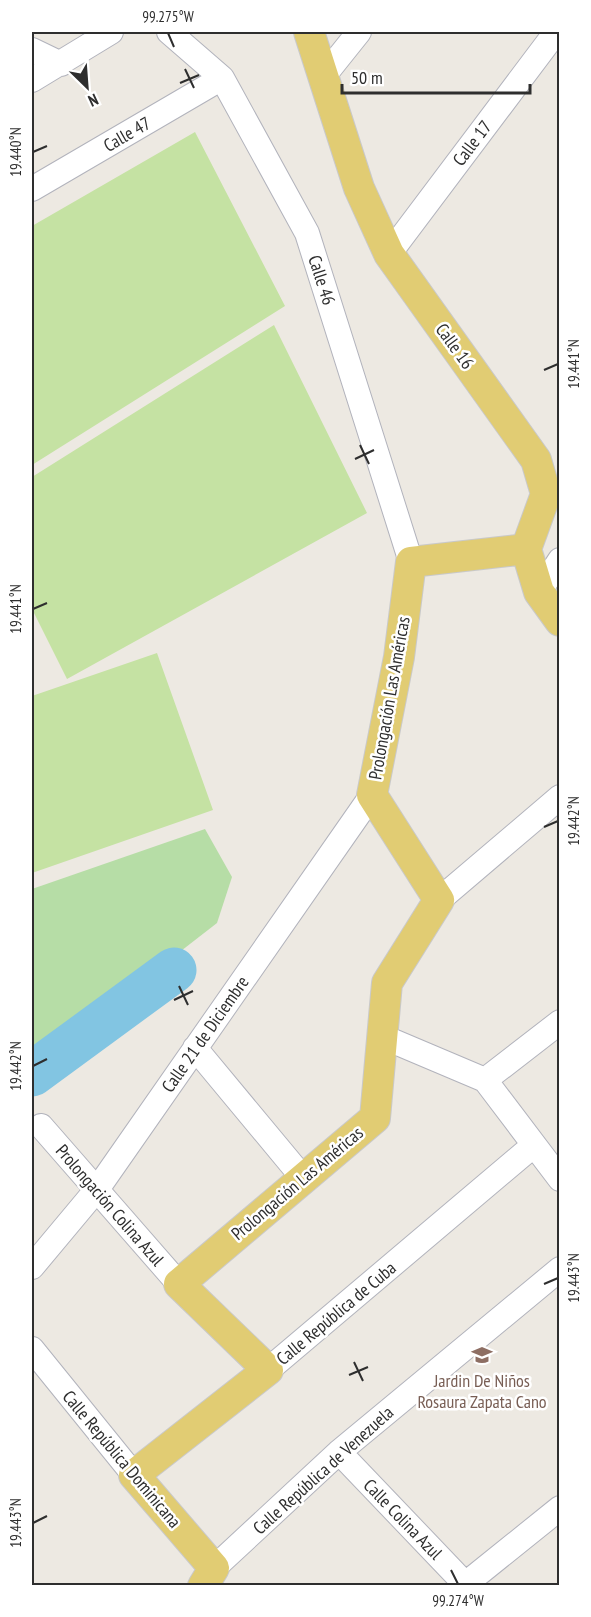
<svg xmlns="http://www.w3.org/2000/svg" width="591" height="1617" font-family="'PT Sans Narrow',sans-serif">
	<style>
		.green { fill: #b6dda6 }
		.pitch { fill: #c5e2a3 }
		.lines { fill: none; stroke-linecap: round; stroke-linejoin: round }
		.river { stroke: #82c5e2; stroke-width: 45 }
		.minor-casing { stroke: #b2b3bc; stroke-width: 26 }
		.major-casing { stroke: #c9c9c9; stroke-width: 32 }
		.minor { stroke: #fff; stroke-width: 24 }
		.major { stroke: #e1cc73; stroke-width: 30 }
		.ticks { fill: none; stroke: #2e2e2e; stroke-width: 2 }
		.labels { text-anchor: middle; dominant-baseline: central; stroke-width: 5; stroke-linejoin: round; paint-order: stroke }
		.street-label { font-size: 18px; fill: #2e2e2e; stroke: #fff }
		.education-label { font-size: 18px; fill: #785e54; stroke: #fff }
		.neatline { fill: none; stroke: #2e2e2e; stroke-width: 2 }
		.ticks-label { font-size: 15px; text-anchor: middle; fill: #2e2e2e }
	</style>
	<rect width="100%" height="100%" fill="#ede9e2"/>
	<path class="green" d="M 205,829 L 232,877 L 217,923 L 141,982 L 32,1056 L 32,889 Z"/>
	<path class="pitch" d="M 195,132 L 285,306 L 32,465 L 32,226 Z
		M 274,325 L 367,513 L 67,679 L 32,609 L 32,477 Z
		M 157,653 L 213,810 L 32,873 L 32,696 Z"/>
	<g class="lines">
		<path class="river" d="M 32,1074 L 174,970"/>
		<g class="minor-casing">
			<path id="minor" d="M 169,32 L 222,78 L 307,233 L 411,562
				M 32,50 L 61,64
				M 323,77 L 359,32
				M 32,80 L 111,32
				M 32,189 L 222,78
				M 389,254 L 556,32
				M 539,592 L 560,560
				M 439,900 L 560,797
				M 381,1036 L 485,1080 L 560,1179
				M 195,1048 L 303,1178
				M 485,1080 L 560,1022
				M 41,1126 L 179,1284
				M 32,1267 L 98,1188 L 372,795
				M 32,1349 L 134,1475
				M 268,1370 L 534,1145
				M 339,1452 L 467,1586
				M 214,1568 L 339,1452 L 560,1269
				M 463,1586 L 560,1508"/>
		</g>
		<g class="major-casing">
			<path id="major" d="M 309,32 L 359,188 L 389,254 L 536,460 L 546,494 L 526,549
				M 526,549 L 539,592 L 560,621
				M 203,1586 L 214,1568 L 134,1475 L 268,1370 L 179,1284 L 375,1118 L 387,983 L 439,900 L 372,795 L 399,657 L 411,562 L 526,549"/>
		</g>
		<use href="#minor" class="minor"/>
		<use href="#major" class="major"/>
	</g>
	<path class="ticks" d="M 168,33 L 174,47M 185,69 L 194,88M 180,83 L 199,75M 33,152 L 47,146M 544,370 L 558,364M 360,445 L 369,464M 355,459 L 374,450M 33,609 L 47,603M 544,827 L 558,821M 179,986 L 188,1005M 174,1000 L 193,991M 33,1066 L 47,1059M 544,1284 L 558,1278M 354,1362 L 363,1381M 349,1375 L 368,1367M 33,1523 L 47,1516M 451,1570 L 458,1584"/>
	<defs>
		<g id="school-bare" transform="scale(1.62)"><path d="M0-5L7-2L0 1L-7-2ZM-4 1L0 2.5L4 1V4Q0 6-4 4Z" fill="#8d6e63" stroke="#fff" stroke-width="2.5" paint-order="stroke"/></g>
	</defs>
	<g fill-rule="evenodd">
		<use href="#school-bare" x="482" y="1355"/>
	</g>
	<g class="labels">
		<g class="street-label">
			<text transform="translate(127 134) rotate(-30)">Calle 47</text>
			<text transform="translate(472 143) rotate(-53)">Calle 17</text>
			<text transform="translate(322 280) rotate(72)">Calle 46</text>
			<text transform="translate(455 346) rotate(54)">Calle 16</text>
			<text transform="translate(389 698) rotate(-80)">Prolongación Las Américas</text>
			<text transform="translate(205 1034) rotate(-55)">Calle 21 de Diciembre</text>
			<text transform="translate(297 1183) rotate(-40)">Prolongación Las Américas</text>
			<text transform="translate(110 1205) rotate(49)">Prolongación Colina Azul</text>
			<text transform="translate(336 1313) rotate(-40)">Calle República de Cuba</text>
			<text transform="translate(122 1459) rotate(50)">Calle República Dominicana</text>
			<text transform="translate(323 1470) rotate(-42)">Calle República de Venezuela</text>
			<text transform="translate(403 1519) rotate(46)">Calle Colina Azul</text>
		</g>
		<g class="education-label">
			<text x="482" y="1380">Jardin De Niños<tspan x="482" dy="21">Rosaura Zapata Cano</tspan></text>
		</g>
	</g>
	<rect width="591" height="1617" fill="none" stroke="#ffffff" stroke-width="66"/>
	<g transform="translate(87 87) rotate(155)" stroke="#ffffff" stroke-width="4.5" paint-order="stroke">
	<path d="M0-4.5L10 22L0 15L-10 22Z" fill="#2e2e2e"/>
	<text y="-9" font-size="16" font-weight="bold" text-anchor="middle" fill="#2e2e2e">N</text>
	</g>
	<path d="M342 84v9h188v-9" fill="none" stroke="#2e2e2e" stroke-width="3"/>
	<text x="351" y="84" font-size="18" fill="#2e2e2e" stroke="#ffffff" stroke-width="4.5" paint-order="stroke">50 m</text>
	<rect x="33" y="33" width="525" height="1551" class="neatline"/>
	<g class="ticks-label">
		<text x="168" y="22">99.275°W</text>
		<text transform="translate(16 152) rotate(-90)" y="5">19.440°N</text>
		<text transform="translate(574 364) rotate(-90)" y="5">19.441°N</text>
		<text transform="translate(16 609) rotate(-90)" y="5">19.441°N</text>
		<text transform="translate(574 821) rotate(-90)" y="5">19.442°N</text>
		<text transform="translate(16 1066) rotate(-90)" y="5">19.442°N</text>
		<text transform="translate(574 1278) rotate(-90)" y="5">19.443°N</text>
		<text transform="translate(16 1523) rotate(-90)" y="5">19.443°N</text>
		<text x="458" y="1606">99.274°W</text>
	</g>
</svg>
